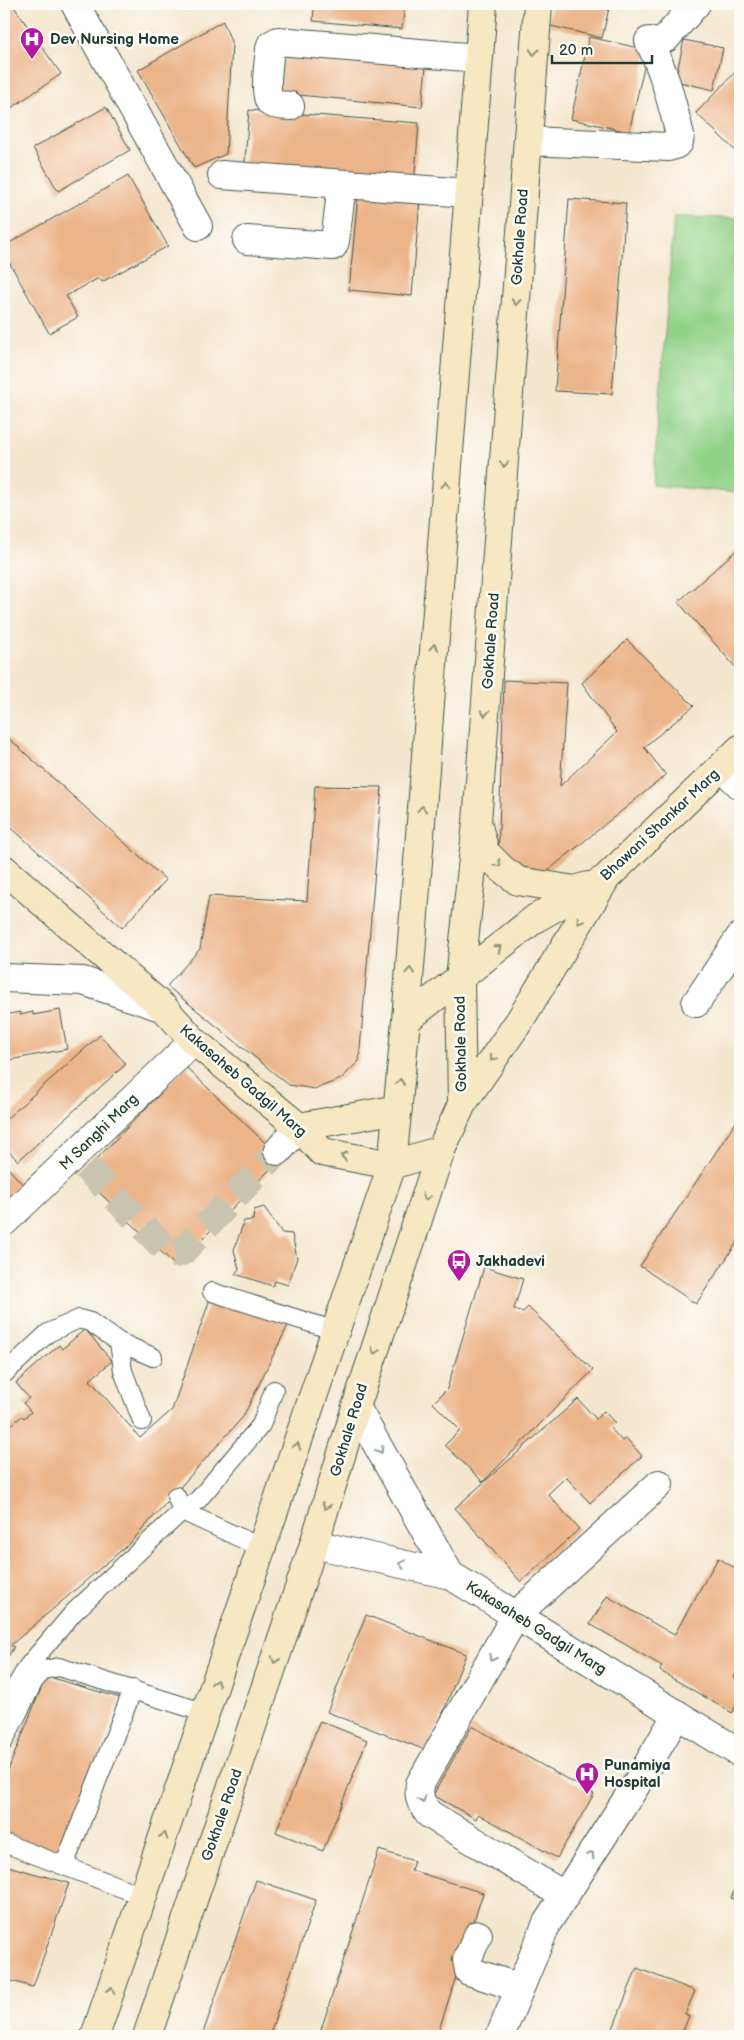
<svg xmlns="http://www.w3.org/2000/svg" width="744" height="2040" font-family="'Balsamiq Sans',sans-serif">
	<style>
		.green { fill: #92d288; stroke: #58885e }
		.building { fill: #ecb489 }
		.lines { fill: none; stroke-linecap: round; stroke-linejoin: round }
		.minor-tunnel { stroke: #c9c4af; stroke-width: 28; stroke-dasharray: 28 14; stroke-linecap: butt }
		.service-casing { stroke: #3f564b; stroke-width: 20 }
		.minor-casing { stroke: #3f564b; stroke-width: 30 }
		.secondary-casing { stroke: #3f564b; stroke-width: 30 }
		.service { stroke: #fff; stroke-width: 18 }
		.minor { stroke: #fff; stroke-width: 28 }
		.secondary { stroke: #f7e8c3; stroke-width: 28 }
		.oneway { stroke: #8b927c }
		.oneway2 { stroke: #8f9e9a }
		.labels { text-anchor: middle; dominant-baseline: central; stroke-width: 5; stroke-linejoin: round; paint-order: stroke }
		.poi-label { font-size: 15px; font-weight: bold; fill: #1f3d34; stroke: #fdfcf7; text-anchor: start }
		.street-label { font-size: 15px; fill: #1f3d34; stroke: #fdfcf7 }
	</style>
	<rect width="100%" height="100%" fill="#fdfcf7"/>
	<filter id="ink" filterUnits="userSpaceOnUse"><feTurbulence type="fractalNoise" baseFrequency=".02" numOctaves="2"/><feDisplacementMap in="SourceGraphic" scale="10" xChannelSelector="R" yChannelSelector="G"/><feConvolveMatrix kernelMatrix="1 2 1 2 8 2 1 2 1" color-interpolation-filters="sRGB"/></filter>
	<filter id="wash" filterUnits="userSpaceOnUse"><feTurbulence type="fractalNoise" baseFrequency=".0096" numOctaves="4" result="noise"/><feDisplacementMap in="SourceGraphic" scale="20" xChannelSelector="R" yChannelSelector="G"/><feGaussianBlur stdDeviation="1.12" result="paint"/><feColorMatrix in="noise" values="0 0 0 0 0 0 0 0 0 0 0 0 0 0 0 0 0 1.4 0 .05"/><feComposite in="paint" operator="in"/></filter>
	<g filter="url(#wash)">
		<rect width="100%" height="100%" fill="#f4e6ce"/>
		<path class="green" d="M 674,217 L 740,218 L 740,493 L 653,485 Z"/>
		<g id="blocks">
			<path class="building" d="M 4,4 L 12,4 L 61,74 L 4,113 Z
				M 301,4 L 405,4 L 402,29 L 313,21 L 314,8 L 300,7 Z
				M 552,4 L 610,4 L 602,38 L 547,25 Z
				M 223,21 L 232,44 L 226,154 L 194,168 L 138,70 Z
				M 589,37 L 648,50 L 629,132 L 571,119 Z
				M 684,40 L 723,48 L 714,90 L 675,81 Z
				M 282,52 L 426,66 L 422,107 L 278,93 Z
				M 740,67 L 740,155 L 696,113 Z
				M 106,107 L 130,150 L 58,191 L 33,148 Z
				M 249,110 L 419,123 L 414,185 L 244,173 Z
				M 128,176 L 168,246 L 102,282 L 99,278 L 66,296 L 78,317 L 49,333 L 4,253 L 4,246 Z
				M 358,194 L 420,199 L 412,296 L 349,290 Z
				M 569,199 L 626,203 L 612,394 L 555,391 Z
				M 740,547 L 740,668 L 738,670 L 678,602 Z
				M 627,640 L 694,706 L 644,747 L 666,775 L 540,877 L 498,860 L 504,680 L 567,683 L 560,786 L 617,732 L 582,683 Z
				M 4,734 L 166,880 L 122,928 L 4,821 Z
				M 315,786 L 382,787 L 359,1061 L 341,1079 L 315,1089 L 289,1085 L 167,986 L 200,949 L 209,896 L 307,901 Z
				M 60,1010 L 67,1049 L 4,1061 L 4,1015 L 20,1012 L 20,1015 L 33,1012 L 33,1015 Z
				M 100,1035 L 126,1064 L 18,1161 L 4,1146 L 4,1121 Z
				M 186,1067 L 281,1158 L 176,1266 L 81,1175 Z
				M 740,1116 L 740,1238 L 696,1304 L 640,1266 Z
				M 9,1169 L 29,1192 L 4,1213 L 4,1174 Z
				M 264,1207 L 282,1233 L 292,1234 L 297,1258 L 288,1285 L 275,1281 L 273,1286 L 235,1274 L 239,1269 L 234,1250 L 244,1221 L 253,1220 L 254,1210 Z
				M 484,1267 L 523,1279 L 514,1309 L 523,1312 L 528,1307 L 593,1370 L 483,1482 L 445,1445 L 460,1430 L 433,1403 L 447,1389 Z
				M 211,1296 L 289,1323 L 243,1417 L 132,1541 L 11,1645 L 14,1647 L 4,1663 L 4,1431 L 22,1416 L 24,1418 L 31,1412 L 23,1403 L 29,1398 L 16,1383 L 59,1345 L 62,1349 L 85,1329 L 112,1361 L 90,1380 L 140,1438 L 172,1410 Z
				M 578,1399 L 596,1419 L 604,1411 L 615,1423 L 610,1428 L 622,1441 L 626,1438 L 642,1456 L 590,1503 L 566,1477 L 548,1494 L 579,1529 L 521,1582 L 455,1508 Z
				M 718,1558 L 740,1571 L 740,1667 L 734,1677 L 740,1681 L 740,1699 L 732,1713 L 660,1671 L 662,1666 L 590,1624 L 607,1596 L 674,1635 Z
				M 366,1615 L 466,1654 L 428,1751 L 327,1712 Z
				M 46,1676 L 120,1698 L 63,1858 L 4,1834 L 4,1780 Z
				M 320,1721 L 367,1740 L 323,1851 L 276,1832 Z
				M 472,1726 L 594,1794 L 557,1858 L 478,1814 L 476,1819 L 433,1795 Z
				M 379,1850 L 414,1861 L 411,1870 L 483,1893 L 437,2036 L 319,2036 Z
				M 4,1865 L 69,1883 L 33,1987 L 4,1979 Z
				M 740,1877 L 740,1903 L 731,1898 Z
				M 256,1880 L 316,1900 L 269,2036 L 202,2036 Z
				M 637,1968 L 695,1991 L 685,2014 L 689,2016 L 681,2036 L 610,2036 Z"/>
		</g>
	</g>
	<g filter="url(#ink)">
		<use href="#blocks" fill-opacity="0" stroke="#3f564b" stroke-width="1"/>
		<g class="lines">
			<path class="minor-tunnel" d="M 86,1167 L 167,1251 L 176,1254 L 182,1252 L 278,1151"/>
			<g class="service-casing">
				<path id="service" d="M 212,1292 L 336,1331
					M 119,1342 L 123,1371 L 142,1421
					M 4,1374 L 48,1333 L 79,1319 L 90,1322 L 119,1342 L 153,1357
					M 176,1496 L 182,1511 L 198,1500 L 261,1425 L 274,1390
					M 4,1706 L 28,1666 L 74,1612 L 182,1511 L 262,1548
					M 4,1741 L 34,1681 L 44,1670 L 59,1667 L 206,1713
					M 4,1843 L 143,1896
					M 64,1866 L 133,1689"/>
			</g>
			<g class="minor-casing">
				<path id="minor" d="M 75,4 L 198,226
					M 666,38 L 696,4
					M 290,106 C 285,105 276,106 271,103 C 263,97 269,60 270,49 L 271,45 L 278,41 L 478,58
					M 528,141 L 668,147 L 675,145 L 679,142 L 680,135 C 671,100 665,73 649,41
					M 222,175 L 468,193
					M 247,240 L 333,246 L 335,241 L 342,185
					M 722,767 L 740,785
					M 4,978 L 83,981 L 164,1008
					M 696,1003 L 740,937
					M 278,1151 L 299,1127
					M 4,1222 L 194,1041
					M 356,1407 L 450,1575
					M 314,1544 L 450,1575 L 740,1753
					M 565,1896 L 429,1814 C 421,1804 418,1797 420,1784 L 516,1615 L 659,1484
					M 478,1935 L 467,1960 L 469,1971 L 520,1988
					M 500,2036 L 547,1923 L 636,1785 L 677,1714"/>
			</g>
			<g class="secondary-casing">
				<path id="secondary" d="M 478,826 L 485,852 L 502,869 L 518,881 L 575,890 L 588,886
					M 4,869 L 164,1008 L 194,1041 L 299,1127 L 322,1152 L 392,1165 L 441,1150
					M 406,1020 L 536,918 L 605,879 L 740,749
					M 462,1104 L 520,1020 L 605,880
					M 299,1127 L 398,1109
					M 95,2036 L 392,1165 L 406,1020 L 483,4
					M 147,2036 L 314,1544 L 356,1407 L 441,1150 L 462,1104 L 460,978 L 477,822 L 538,4"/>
			</g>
			<use href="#service" class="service"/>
			<use href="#minor" class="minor"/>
			<use href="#secondary" class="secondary"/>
		</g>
		<defs><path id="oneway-chevron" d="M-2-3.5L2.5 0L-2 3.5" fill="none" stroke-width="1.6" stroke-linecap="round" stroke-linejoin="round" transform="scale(1.25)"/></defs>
		<g class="oneway">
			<use href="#oneway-chevron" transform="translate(534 52) rotate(94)"/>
			<use href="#oneway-chevron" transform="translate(516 302) rotate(94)"/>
			<use href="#oneway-chevron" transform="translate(504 464) rotate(94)"/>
			<use href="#oneway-chevron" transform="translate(446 485) rotate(-86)"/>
			<use href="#oneway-chevron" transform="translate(434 647) rotate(-86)"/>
			<use href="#oneway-chevron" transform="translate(485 713) rotate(94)"/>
			<use href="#oneway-chevron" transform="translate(422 809) rotate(-86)"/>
			<use href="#oneway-chevron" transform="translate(498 864) rotate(45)"/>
			<use href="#oneway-chevron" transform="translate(580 921) rotate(121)"/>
			<use href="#oneway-chevron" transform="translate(498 948) rotate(-39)"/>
			<use href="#oneway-chevron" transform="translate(410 971) rotate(-86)"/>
			<use href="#oneway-chevron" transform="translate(493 1058) rotate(124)"/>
			<use href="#oneway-chevron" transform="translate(400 1082) rotate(-85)"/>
			<use href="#oneway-chevron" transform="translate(344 1156) rotate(-170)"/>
			<use href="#oneway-chevron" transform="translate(426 1197) rotate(108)"/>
			<use href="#oneway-chevron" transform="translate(375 1351) rotate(108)"/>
			<use href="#oneway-chevron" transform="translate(297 1446) rotate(-71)"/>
			<use href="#oneway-chevron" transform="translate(326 1506) rotate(107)"/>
			<use href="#oneway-chevron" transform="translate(275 1660) rotate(109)"/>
			<use href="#oneway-chevron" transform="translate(216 1683) rotate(-71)"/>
			<use href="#oneway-chevron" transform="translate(164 1836) rotate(-71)"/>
			<use href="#oneway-chevron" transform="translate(111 1990) rotate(-71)"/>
		</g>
		<g class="oneway2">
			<use href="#oneway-chevron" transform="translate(380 1450) rotate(61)"/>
			<use href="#oneway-chevron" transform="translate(402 1564) rotate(-167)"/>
			<use href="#oneway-chevron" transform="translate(492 1658) rotate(119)"/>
			<use href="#oneway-chevron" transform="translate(422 1800) rotate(71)"/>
			<use href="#oneway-chevron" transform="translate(591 1855) rotate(-57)"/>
		</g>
	</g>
	<defs>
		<g id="hospital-pin" transform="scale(1.25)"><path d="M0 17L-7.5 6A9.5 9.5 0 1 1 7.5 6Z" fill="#b5179e" stroke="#fdfcf7"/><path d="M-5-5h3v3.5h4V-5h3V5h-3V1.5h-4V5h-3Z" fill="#fff"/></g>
		<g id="bus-pin" transform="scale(1.25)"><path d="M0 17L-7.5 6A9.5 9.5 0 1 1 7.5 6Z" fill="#b5179e" stroke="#fdfcf7"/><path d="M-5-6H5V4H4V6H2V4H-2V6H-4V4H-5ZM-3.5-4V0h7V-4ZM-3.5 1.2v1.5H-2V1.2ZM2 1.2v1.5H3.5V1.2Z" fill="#fff"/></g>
	</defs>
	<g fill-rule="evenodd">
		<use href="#hospital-pin" x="32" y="39"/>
		<use href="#bus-pin" x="459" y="1261"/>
		<use href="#hospital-pin" x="587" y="1774"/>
	</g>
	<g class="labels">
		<g class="poi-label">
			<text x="50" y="39">Dev Nursing Home</text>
			<text x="476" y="1261">Jakhadevi</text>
			<text x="604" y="1765">Punamiya<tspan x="604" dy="17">Hospital</tspan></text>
		</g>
		<g class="street-label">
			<text transform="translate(520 237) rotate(-86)">Gokhale Road</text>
			<text transform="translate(491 641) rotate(-86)">Gokhale Road</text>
			<text transform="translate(660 825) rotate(-43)">Bhawani Shankar Marg</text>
			<text transform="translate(461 1044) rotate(-91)">Gokhale Road</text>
			<text transform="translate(243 1081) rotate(41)">Kakasaheb Gadgil Marg</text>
			<text transform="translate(99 1132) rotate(-44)">M Sanghi Marg</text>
			<text transform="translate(349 1430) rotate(-73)">Gokhale Road</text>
			<text transform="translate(536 1628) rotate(32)">Kakasaheb Gadgil Marg</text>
			<text transform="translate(222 1815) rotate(-71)">Gokhale Road</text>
		</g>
	</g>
	<rect width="744" height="2040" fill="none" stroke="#fdfcf7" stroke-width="20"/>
	<path d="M552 55v8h100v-8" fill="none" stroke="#1f3d34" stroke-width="2.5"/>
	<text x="559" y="55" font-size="15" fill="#1f3d34" stroke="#fdfcf7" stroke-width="4" paint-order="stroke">20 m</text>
</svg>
